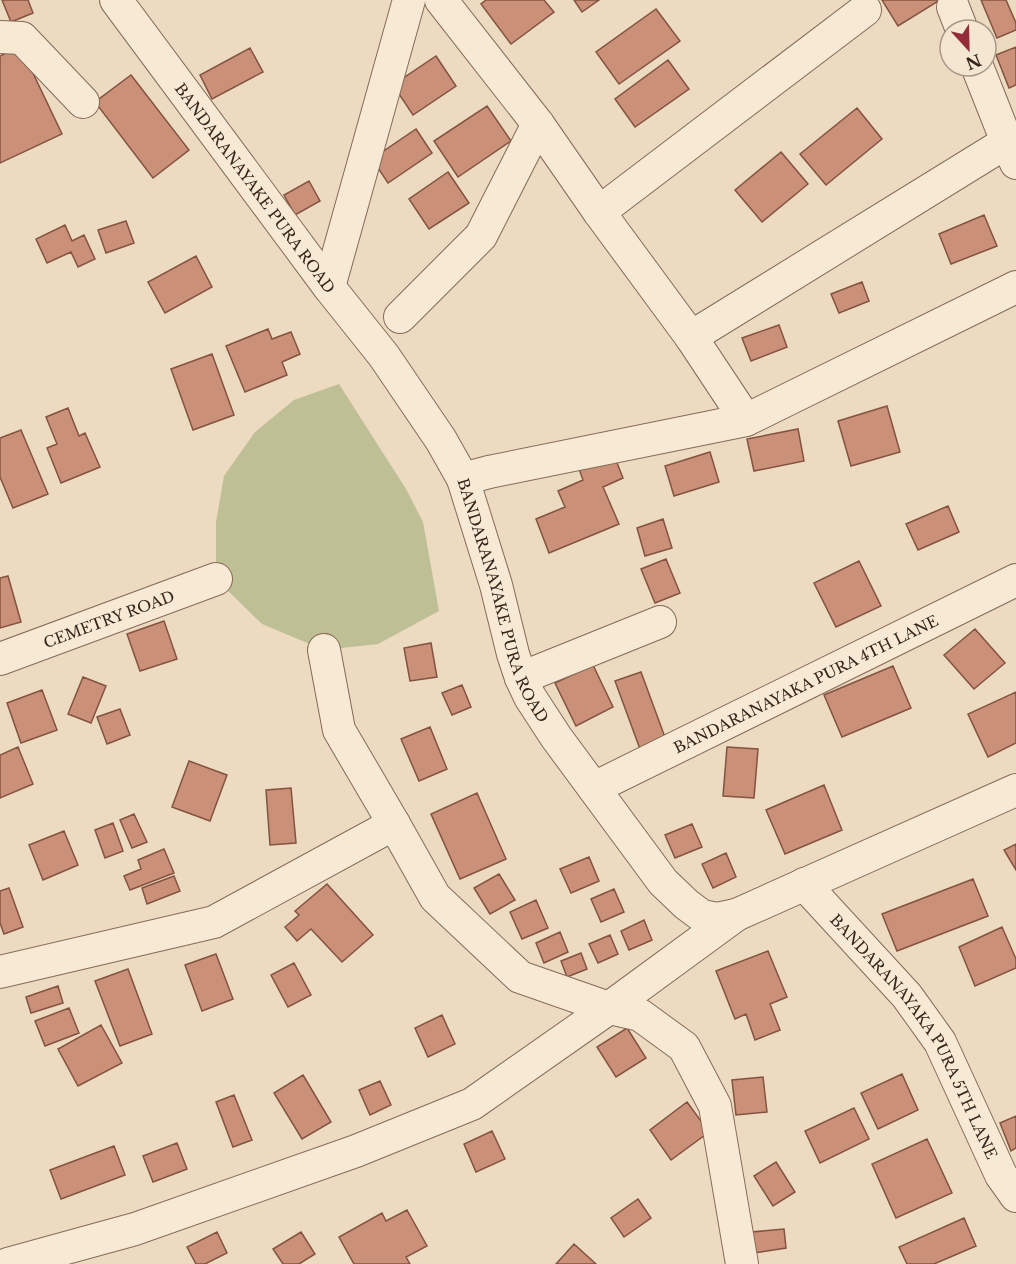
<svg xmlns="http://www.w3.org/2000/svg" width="1016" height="1264" font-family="'Libre Baskerville',serif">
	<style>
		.cemetery { fill: #bfbf95 }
		.building { fill: #ca9078; stroke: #845340; stroke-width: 1.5 }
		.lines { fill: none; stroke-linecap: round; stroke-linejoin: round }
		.minor-casing { stroke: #856b59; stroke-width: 34 }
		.minor { stroke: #f8e9d4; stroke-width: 32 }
		.labels { text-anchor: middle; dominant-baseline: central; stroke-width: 6; stroke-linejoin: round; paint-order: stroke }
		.street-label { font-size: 15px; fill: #35261d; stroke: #f4e6d0 }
	</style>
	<rect width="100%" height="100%" fill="#ecdac1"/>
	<path class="cemetery" d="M 339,384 L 406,489 L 423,522 L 439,611 L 378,644 L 324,650 L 262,624 L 216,579 L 216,522 L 224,476 L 255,432 L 294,400 Z"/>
	<path class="building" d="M 2,0 L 28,0 L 33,13 L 11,22 Z
		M 486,0 L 544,0 L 554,12 L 511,44 L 481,4 Z
		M 574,0 L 599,0 L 582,12 Z
		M 882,0 L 940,0 L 898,26 Z
		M 981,0 L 1006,0 L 1016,23 L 1016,30 L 997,38 Z
		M 656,9 L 680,41 L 619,84 L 596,52 Z
		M 20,46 L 62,134 L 0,163 L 0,56 Z
		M 1016,47 L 1016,85 L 1009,88 L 996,55 Z
		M 250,48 L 263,72 L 212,99 L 200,75 Z
		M 436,56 L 456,86 L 413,115 L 393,85 Z
		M 668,60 L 689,89 L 635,127 L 615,99 Z
		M 131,75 L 189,150 L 153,178 L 95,102 Z
		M 487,106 L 511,141 L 458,177 L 434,141 Z
		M 857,108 L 882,139 L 826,185 L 800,154 Z
		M 416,129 L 432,153 L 388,183 L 372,159 Z
		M 781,152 L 808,184 L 762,222 L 735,190 Z
		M 448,172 L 469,203 L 429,229 L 409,199 Z
		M 309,181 L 320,201 L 295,215 L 284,195 Z
		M 984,215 L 997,246 L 951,264 L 939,234 Z
		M 126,221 L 134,243 L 106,253 L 98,230 Z
		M 65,225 L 72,241 L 84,235 L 95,259 L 78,267 L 71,252 L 47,263 L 36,239 Z
		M 196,256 L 212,287 L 165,313 L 148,282 Z
		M 862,282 L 869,301 L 839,313 L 831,294 Z
		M 779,325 L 787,347 L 751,361 L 742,338 Z
		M 268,329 L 272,339 L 291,332 L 300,354 L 282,362 L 287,375 L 245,392 L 226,346 Z
		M 212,354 L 234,415 L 193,430 L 171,369 Z
		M 887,406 L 900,452 L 851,466 L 838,421 Z
		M 68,408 L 79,436 L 85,433 L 100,467 L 61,483 L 47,448 L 57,444 L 46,417 Z
		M 798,429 L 804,461 L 754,471 L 747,439 Z
		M 21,430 L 48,494 L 13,508 L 0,477 L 0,438 Z
		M 710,452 L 719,482 L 674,496 L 665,466 Z
		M 614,455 L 623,478 L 603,487 L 619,524 L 549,553 L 536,519 L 565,507 L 558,491 L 583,480 L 579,469 Z
		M 948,506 L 959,532 L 918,550 L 906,524 Z
		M 663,519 L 672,548 L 645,556 L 637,528 Z
		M 666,559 L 680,593 L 655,603 L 641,569 Z
		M 859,561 L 881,606 L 836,627 L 814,583 Z
		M 8,576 L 21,622 L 0,628 L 0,578 Z
		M 164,621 L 177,659 L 140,671 L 127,634 Z
		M 975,629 L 1005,663 L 974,689 L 944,655 Z
		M 431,643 L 437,677 L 410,681 L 404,648 Z
		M 593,665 L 613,707 L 576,726 L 555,683 Z
		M 893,666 L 911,708 L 842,737 L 824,695 Z
		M 641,672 L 666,740 L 640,749 L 615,681 Z
		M 83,677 L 106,686 L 91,723 L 68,714 Z
		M 462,685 L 471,707 L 452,715 L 442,693 Z
		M 42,690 L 57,730 L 21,743 L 7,703 Z
		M 1016,692 L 1016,743 L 988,757 L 968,714 Z
		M 120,709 L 130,735 L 107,744 L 97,717 Z
		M 430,727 L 447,769 L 419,781 L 401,739 Z
		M 18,747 L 33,784 L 0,798 L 0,755 Z
		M 727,747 L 758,749 L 754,798 L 723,796 Z
		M 189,761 L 227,775 L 210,821 L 172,807 Z
		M 824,785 L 842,830 L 785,854 L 766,810 Z
		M 291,788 L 296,843 L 270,845 L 266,790 Z
		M 477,793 L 506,859 L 460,879 L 431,814 Z
		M 134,814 L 147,842 L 132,848 L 120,820 Z
		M 113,823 L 123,851 L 105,858 L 95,830 Z
		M 692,824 L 702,847 L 675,858 L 665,835 Z
		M 64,831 L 78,865 L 43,880 L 29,845 Z
		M 1016,844 L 1016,870 L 1004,850 Z
		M 164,849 L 174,873 L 130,890 L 124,876 L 141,869 L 138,860 Z
		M 726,853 L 736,877 L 713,888 L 702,864 Z
		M 589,857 L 599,881 L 571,893 L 560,869 Z
		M 499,874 L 515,900 L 490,914 L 474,888 Z
		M 174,876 L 180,891 L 147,904 L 142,888 Z
		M 973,879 L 988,916 L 897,951 L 882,914 Z
		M 327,884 L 373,935 L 342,962 L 311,929 L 297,941 L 285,927 L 299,915 L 295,911 Z
		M 9,888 L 23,927 L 4,934 L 0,923 L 0,891 Z
		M 614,889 L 624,912 L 601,922 L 591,899 Z
		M 536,900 L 548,928 L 522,939 L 510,912 Z
		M 644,920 L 652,940 L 629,950 L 621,931 Z
		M 1002,927 L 1016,959 L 1016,968 L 975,986 L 959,947 Z
		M 560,932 L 568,952 L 544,963 L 536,943 Z
		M 610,935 L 618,954 L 598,963 L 589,944 Z
		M 768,951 L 787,997 L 770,1004 L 780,1030 L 755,1040 L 746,1014 L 735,1019 L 716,971 Z
		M 581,953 L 587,969 L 567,977 L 561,961 Z
		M 216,954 L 233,999 L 202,1011 L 185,965 Z
		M 294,963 L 311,995 L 288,1007 L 271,975 Z
		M 128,969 L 152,1034 L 120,1046 L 95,981 Z
		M 58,986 L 63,1003 L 31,1013 L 26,997 Z
		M 69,1008 L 79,1033 L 45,1046 L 35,1021 Z
		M 442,1015 L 455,1044 L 428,1057 L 415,1028 Z
		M 101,1025 L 122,1063 L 78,1086 L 58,1049 Z
		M 627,1028 L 646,1058 L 616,1077 L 597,1047 Z
		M 902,1074 L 918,1110 L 878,1129 L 861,1093 Z
		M 303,1075 L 331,1122 L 302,1139 L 274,1093 Z
		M 763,1077 L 767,1112 L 736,1115 L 732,1080 Z
		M 380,1081 L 391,1105 L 370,1115 L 359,1090 Z
		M 234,1095 L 252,1140 L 233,1147 L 216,1102 Z
		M 687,1102 L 709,1132 L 671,1160 L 650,1130 Z
		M 854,1108 L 869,1139 L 820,1163 L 805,1131 Z
		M 1016,1116 L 1016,1148 L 1011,1151 L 1000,1123 Z
		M 492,1131 L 505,1159 L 476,1172 L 464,1144 Z
		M 927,1139 L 952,1193 L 896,1218 L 872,1164 Z
		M 177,1143 L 187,1169 L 153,1182 L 143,1156 Z
		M 114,1146 L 125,1175 L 61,1199 L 50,1170 Z
		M 776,1162 L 795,1192 L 773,1206 L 754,1176 Z
		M 638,1199 L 651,1218 L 624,1237 L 611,1218 Z
		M 407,1210 L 427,1246 L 406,1257 L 410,1264 L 354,1264 L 339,1237 L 382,1213 L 386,1221 Z
		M 964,1218 L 976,1246 L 934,1264 L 907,1264 L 899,1247 Z
		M 784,1229 L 786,1248 L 754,1253 L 752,1232 Z
		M 217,1232 L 227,1253 L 205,1264 L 196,1264 L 187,1247 Z
		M 301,1232 L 315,1254 L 299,1264 L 283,1264 L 273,1249 Z
		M 574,1244 L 596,1264 L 556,1264 Z"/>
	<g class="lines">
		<g class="minor-casing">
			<g id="minor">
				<path id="s1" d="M 116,0 L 329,287 L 384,356 L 441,440 L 463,479 L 496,585 L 513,654 L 521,678 L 530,697 L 556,737 L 663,882 L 686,904 L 702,916 L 717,919 L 736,915 L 1016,790"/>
				<path d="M 441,0 L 538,124 L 599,212 L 691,337 L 746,420"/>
				<path d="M 953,7 L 962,30"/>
				<path d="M 0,37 L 22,38 L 83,102"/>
				<path d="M 977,66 L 1007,142"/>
				<path d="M 599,212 L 865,10"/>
				<path d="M 329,287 L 409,0"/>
				<path d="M 400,317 L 481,236 L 538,124"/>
				<path d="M 691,337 L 1007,142 L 1016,163"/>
				<path d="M 463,479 L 489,472 L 746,420 L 1016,287"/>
				<path d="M 324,650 L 339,730 L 394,824 L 435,897 L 520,977 L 609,1008 L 640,1015 L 684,1047 L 715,1106 L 742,1264"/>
				<path id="s2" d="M 0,659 L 216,579"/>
				<path d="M 521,678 L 660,622"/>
				<path id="s3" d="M 594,788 L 1016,580"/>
				<path id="s4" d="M 804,884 L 907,996 L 940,1042 L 1001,1175 L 1016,1196"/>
				<path d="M 0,972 L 214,922 L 394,824"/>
				<path d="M 8,1264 L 135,1229 L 356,1151 L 472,1104 L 609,1008 L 736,915"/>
			</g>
		</g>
		<use href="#minor" class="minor"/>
	</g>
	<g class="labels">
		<g class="street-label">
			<text stroke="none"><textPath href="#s1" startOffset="234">BANDARANAYAKE PURA ROAD</textPath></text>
			<text stroke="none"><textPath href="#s1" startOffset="720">BANDARANAYAKE PURA ROAD</textPath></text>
			<text stroke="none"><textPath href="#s2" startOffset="116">CEMETRY ROAD</textPath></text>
			<text stroke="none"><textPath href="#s3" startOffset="236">BANDARANAYAKA PURA 4TH LANE</textPath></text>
			<text stroke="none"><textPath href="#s4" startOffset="190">BANDARANAYAKA PURA 5TH LANE</textPath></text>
		</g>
	</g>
	<g transform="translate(968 48) rotate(158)"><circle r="28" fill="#f4e6d0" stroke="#a89988" stroke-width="1.5"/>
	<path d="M0-4.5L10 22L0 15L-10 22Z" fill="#932b38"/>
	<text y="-9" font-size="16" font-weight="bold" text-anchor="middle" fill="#35261d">N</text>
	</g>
</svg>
